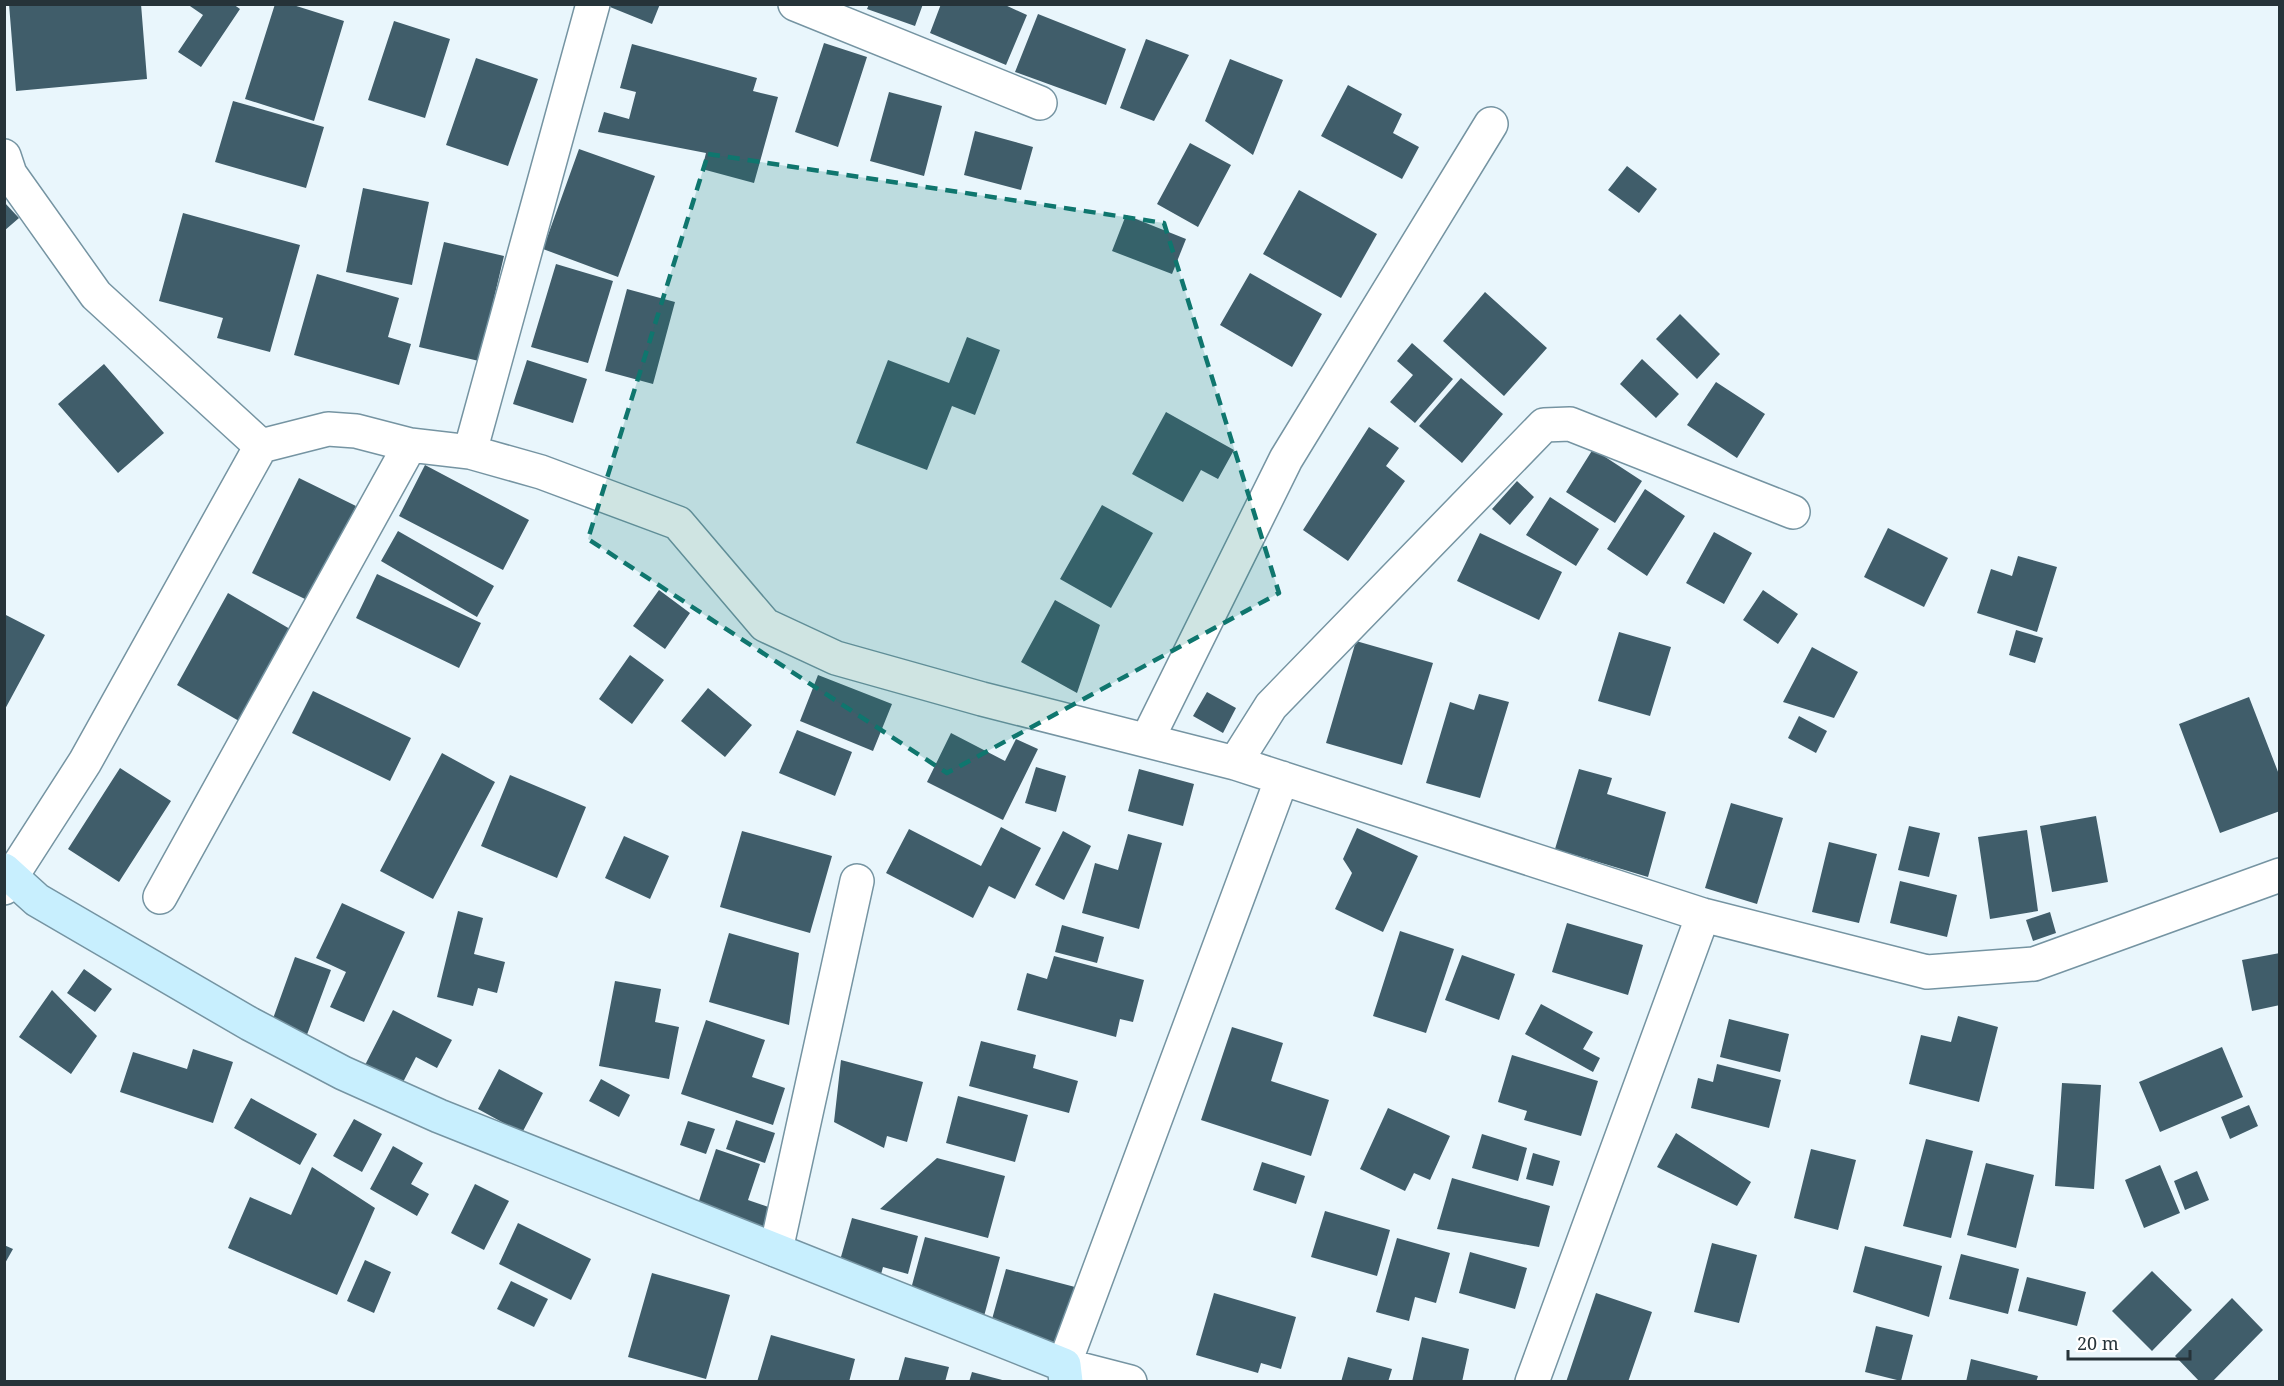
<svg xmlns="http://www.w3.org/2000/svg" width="2284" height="1386" font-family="'Noto Serif',serif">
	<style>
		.building { fill: #405d6a }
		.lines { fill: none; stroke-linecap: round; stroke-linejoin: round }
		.street-casing { stroke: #7594a2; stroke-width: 36 }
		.secondary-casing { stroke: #7594a2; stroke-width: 36 }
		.street { stroke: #fff; stroke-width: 33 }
		.secondary { stroke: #c8effe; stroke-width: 33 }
		.marked { fill: #0f766e; fill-opacity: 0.2; stroke: #0f766e; stroke-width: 4.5; stroke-dasharray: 12 8; stroke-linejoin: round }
	</style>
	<rect width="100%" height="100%" fill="#e9f6fc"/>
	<path class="building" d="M 9,4 L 141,4 L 147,79 L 16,91 Z
		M 187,4 L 233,4 L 240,9 L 201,67 L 178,52 L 203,15 Z
		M 275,4 L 290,4 L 344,21 L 314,121 L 245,99 Z
		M 611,4 L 660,4 L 652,24 L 610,7 Z
		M 869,4 L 923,4 L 915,26 L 867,9 Z
		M 941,4 L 1003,4 L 1027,15 L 1006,65 L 930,33 Z
		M 1038,14 L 1126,49 L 1106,105 L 1015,72 Z
		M 394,21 L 450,39 L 425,118 L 368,100 Z
		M 1146,39 L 1189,55 L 1154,121 L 1120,108 Z
		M 824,43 L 867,57 L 838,147 L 795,132 Z
		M 632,44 L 757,78 L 753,91 L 778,97 L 754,183 L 702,169 L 706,153 L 598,132 L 604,112 L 629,119 L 636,92 L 620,88 Z
		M 476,58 L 538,79 L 508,166 L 446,145 Z
		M 1230,59 L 1283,80 L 1253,155 L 1205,121 Z
		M 1348,85 L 1402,114 L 1393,133 L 1419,147 L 1402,179 L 1321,136 Z
		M 889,92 L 942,106 L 924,176 L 870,161 Z
		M 233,101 L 324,127 L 306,188 L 215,162 Z
		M 975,131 L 1033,147 L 1021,190 L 964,175 Z
		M 1190,143 L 1231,165 L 1198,227 L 1157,204 Z
		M 579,149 L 655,176 L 618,277 L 543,249 Z
		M 1627,166 L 1657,189 L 1639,213 L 1608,190 Z
		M 363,188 L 429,202 L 412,285 L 346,272 Z
		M 1299,190 L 1377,234 L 1341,298 L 1263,254 Z
		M 4,202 L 19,218 L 4,231 Z
		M 183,213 L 300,245 L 270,352 L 217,338 L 223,318 L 159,301 Z
		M 1126,215 L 1186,239 L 1172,274 L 1112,251 Z
		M 444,242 L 504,256 L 479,361 L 419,347 Z
		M 556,264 L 613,281 L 588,363 L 531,347 Z
		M 1250,273 L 1322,314 L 1292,367 L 1220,325 Z
		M 317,274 L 399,298 L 388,337 L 411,344 L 399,385 L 294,355 Z
		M 627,289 L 675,302 L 653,384 L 605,371 Z
		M 1485,292 L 1547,348 L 1504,396 L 1443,341 Z
		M 1680,314 L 1720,354 L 1697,379 L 1656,339 Z
		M 967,337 L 1000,350 L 975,415 L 952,406 L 927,470 L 856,443 L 888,360 L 949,383 Z
		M 1412,343 L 1453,379 L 1415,423 L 1390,402 L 1413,375 L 1397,361 Z
		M 1642,359 L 1679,394 L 1656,418 L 1620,384 Z
		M 527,360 L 587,379 L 573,423 L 513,404 Z
		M 104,364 L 164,433 L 118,473 L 58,404 Z
		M 1461,378 L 1503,414 L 1462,463 L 1419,426 Z
		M 1716,382 L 1765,414 L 1737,458 L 1687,425 Z
		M 1166,412 L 1234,450 L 1218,479 L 1201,470 L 1183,502 L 1132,474 Z
		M 1369,427 L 1399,448 L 1386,466 L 1405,481 L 1348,561 L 1303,530 Z
		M 1593,449 L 1642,481 L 1615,523 L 1566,492 Z
		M 425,465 L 529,520 L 503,570 L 399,516 Z
		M 299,478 L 356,506 L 309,601 L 252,573 Z
		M 1517,481 L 1534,497 L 1510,525 L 1492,509 Z
		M 1645,489 L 1685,516 L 1647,576 L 1607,549 Z
		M 1550,497 L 1599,529 L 1576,566 L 1526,535 Z
		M 1102,505 L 1153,533 L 1111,608 L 1060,579 Z
		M 1888,528 L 1948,558 L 1924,607 L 1864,577 Z
		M 398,531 L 494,586 L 477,617 L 381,561 Z
		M 1714,532 L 1752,553 L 1724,604 L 1686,583 Z
		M 1480,533 L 1562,572 L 1539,620 L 1457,581 Z
		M 2018,556 L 2057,567 L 2037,632 L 1977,613 L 1991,569 L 2012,576 Z
		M 377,574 L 481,623 L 459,668 L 356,618 Z
		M 659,590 L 690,613 L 665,649 L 633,626 Z
		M 1763,590 L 1798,614 L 1778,644 L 1743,620 Z
		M 228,593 L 290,629 L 239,721 L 177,685 Z
		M 1055,600 L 1100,625 L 1077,693 L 1021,662 Z
		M 4,614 L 45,635 L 4,711 Z
		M 2016,630 L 2043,638 L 2035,663 L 2009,655 Z
		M 1619,632 L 1671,647 L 1650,716 L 1598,701 Z
		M 1356,641 L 1433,663 L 1402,765 L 1326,743 Z
		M 1812,647 L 1858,672 L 1834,718 L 1783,702 Z
		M 630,655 L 664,680 L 632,724 L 599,699 Z
		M 818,675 L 892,704 L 873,751 L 800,721 Z
		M 708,688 L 752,725 L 725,757 L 681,721 Z
		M 313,691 L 411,738 L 390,781 L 292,733 Z
		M 1207,692 L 1236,708 L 1223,733 L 1193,716 Z
		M 1479,694 L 1509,702 L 1480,798 L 1426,783 L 1450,702 L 1474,710 Z
		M 2249,697 L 2280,777 L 2280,811 L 2220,833 L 2179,724 Z
		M 1799,716 L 1827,731 L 1816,753 L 1788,738 Z
		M 797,730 L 852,752 L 835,796 L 779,773 Z
		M 951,733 L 1005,761 L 1016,739 L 1038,749 L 1003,820 L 927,782 Z
		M 442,753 L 495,782 L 433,899 L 380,871 Z
		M 1036,767 L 1066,776 L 1056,812 L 1025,803 Z
		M 120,768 L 171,801 L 119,882 L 68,849 Z
		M 1139,769 L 1194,784 L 1183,826 L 1128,811 Z
		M 1579,769 L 1612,778 L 1607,794 L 1666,812 L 1648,877 L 1555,849 Z
		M 510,775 L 586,807 L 557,878 L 481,846 Z
		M 1731,803 L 1783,818 L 1757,904 L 1705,888 Z
		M 2096,816 L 2108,882 L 2052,892 L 2040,826 Z
		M 1909,826 L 1940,833 L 1929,877 L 1898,870 Z
		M 1001,827 L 1041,848 L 1015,899 L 989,886 L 973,918 L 886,873 L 909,829 L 981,866 Z
		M 1357,828 L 1418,856 L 1383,932 L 1335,909 L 1352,873 L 1343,859 Z
		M 2027,830 L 2038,911 L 1990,919 L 1978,837 Z
		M 742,831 L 832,856 L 810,933 L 720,907 Z
		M 1063,831 L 1091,846 L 1064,900 L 1035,885 Z
		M 1128,834 L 1162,843 L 1139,929 L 1082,913 L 1095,863 L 1118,870 Z
		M 624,836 L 669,856 L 650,899 L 605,878 Z
		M 1829,842 L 1877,854 L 1859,923 L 1812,912 Z
		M 1900,881 L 1957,895 L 1947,937 L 1890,923 Z
		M 342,903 L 405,932 L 364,1022 L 330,1007 L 346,972 L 316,958 Z
		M 458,911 L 483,918 L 474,954 L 505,962 L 497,993 L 478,988 L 473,1006 L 437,997 Z
		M 2050,912 L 2056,933 L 2033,941 L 2026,920 Z
		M 1567,923 L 1643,945 L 1628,995 L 1552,972 Z
		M 1062,925 L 1104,937 L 1097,963 L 1055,952 Z
		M 1400,931 L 1454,949 L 1426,1033 L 1373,1016 Z
		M 729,933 L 799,953 L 789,1025 L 709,1002 Z
		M 2280,953 L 2280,1005 L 2252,1011 L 2242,960 Z
		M 1462,955 L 1515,974 L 1499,1020 L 1445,1000 Z
		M 1054,956 L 1144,980 L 1133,1022 L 1120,1019 L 1116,1037 L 1017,1010 L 1027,973 L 1047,979 Z
		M 295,957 L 331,970 L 305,1040 L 270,1027 Z
		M 84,969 L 112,989 L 95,1012 L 67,993 Z
		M 615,981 L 661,989 L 655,1022 L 679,1027 L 669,1079 L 599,1066 Z
		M 52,990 L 97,1036 L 71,1074 L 19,1037 Z
		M 1541,1004 L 1593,1032 L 1583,1049 L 1600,1058 L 1593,1072 L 1525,1034 Z
		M 393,1010 L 452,1040 L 437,1068 L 416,1057 L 399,1090 L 362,1071 Z
		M 1958,1016 L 1998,1027 L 1979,1102 L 1909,1084 L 1921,1035 L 1951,1042 Z
		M 1729,1019 L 1789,1034 L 1780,1072 L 1720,1057 Z
		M 706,1020 L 765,1040 L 752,1077 L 785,1088 L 773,1125 L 681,1094 Z
		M 1232,1027 L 1283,1043 L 1271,1081 L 1329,1100 L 1311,1156 L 1201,1120 Z
		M 981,1041 L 1036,1055 L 1033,1068 L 1078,1081 L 1069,1113 L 969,1086 Z
		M 2222,1047 L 2243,1097 L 2160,1132 L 2139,1082 Z
		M 193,1049 L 233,1062 L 213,1123 L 120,1092 L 133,1052 L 187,1069 Z
		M 1512,1055 L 1598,1081 L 1581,1136 L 1524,1120 L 1527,1111 L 1498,1102 Z
		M 841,1060 L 923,1082 L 907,1142 L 887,1136 L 884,1148 L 834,1122 Z
		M 1717,1064 L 1781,1080 L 1769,1128 L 1691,1108 L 1698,1078 L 1713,1082 Z
		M 499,1069 L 543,1093 L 522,1133 L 478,1109 Z
		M 601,1079 L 630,1095 L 619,1117 L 589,1101 Z
		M 2062,1083 L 2101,1085 L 2094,1189 L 2055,1186 Z
		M 958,1096 L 1028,1115 L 1015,1162 L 946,1143 Z
		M 251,1098 L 317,1134 L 300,1165 L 234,1128 Z
		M 2249,1105 L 2258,1126 L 2230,1139 L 2221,1117 Z
		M 1388,1108 L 1450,1136 L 1430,1180 L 1414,1173 L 1405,1191 L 1360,1169 Z
		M 354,1119 L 382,1134 L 362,1172 L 333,1156 Z
		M 736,1120 L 775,1133 L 765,1163 L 726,1149 Z
		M 688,1121 L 715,1129 L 706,1154 L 680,1145 Z
		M 1676,1133 L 1751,1182 L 1737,1206 L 1657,1167 Z
		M 1482,1134 L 1527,1148 L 1518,1181 L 1472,1168 Z
		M 1926,1139 L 1973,1151 L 1951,1238 L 1903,1226 Z
		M 393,1146 L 423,1163 L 411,1184 L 429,1194 L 417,1216 L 370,1189 Z
		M 716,1149 L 760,1164 L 748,1200 L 777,1210 L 769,1238 L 695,1213 Z
		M 1811,1149 L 1856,1160 L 1838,1230 L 1794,1218 Z
		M 1533,1153 L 1560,1161 L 1553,1186 L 1526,1179 Z
		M 937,1158 L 1005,1176 L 988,1238 L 880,1209 Z
		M 1262,1162 L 1305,1176 L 1296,1204 L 1253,1190 Z
		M 1986,1163 L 2034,1175 L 2016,1248 L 1967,1235 Z
		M 2160,1165 L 2180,1213 L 2144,1228 L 2125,1180 Z
		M 312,1167 L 375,1208 L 337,1295 L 228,1248 L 250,1197 L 291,1215 Z
		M 2197,1171 L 2209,1200 L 2185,1210 L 2174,1181 Z
		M 1452,1178 L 1550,1206 L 1539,1247 L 1437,1229 Z
		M 475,1184 L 509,1201 L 484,1250 L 451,1233 Z
		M 1325,1211 L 1390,1230 L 1377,1276 L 1311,1257 Z
		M 852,1218 L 918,1236 L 908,1274 L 883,1267 L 879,1282 L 837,1271 Z
		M 518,1223 L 591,1259 L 571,1300 L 499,1264 Z
		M 925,1237 L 1000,1257 L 983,1320 L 908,1300 Z
		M 1397,1238 L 1450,1253 L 1436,1303 L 1415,1297 L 1409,1321 L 1376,1312 Z
		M 1712,1243 L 1757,1255 L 1739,1323 L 1694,1312 Z
		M 4,1245 L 13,1249 L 4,1265 Z
		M 1865,1246 L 1942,1266 L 1929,1317 L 1853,1292 Z
		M 1470,1252 L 1527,1268 L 1515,1309 L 1459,1293 Z
		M 1961,1254 L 2019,1269 L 2008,1314 L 1949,1299 Z
		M 365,1260 L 391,1272 L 374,1313 L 347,1301 Z
		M 1006,1269 L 1075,1287 L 1059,1349 L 989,1330 Z
		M 2152,1271 L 2192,1310 L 2152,1351 L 2112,1311 Z
		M 652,1273 L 730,1295 L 706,1379 L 628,1357 Z
		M 2027,1277 L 2086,1292 L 2077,1326 L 2018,1311 Z
		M 511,1281 L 548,1299 L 534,1327 L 497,1309 Z
		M 1214,1293 L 1296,1317 L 1281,1369 L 1261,1363 L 1258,1373 L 1196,1355 Z
		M 1596,1293 L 1652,1312 L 1628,1382 L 1566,1382 Z
		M 2232,1298 L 2263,1330 L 2212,1382 L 2200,1382 L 2175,1356 Z
		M 1876,1326 L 1913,1335 L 1901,1381 L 1865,1372 Z
		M 771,1335 L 855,1359 L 849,1382 L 757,1382 Z
		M 1422,1337 L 1469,1349 L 1462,1382 L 1412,1382 Z
		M 905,1357 L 949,1367 L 945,1382 L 898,1382 Z
		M 1348,1357 L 1392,1369 L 1388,1382 L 1341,1382 Z
		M 1971,1359 L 2038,1376 L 2036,1382 L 1966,1382 Z
		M 972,1372 L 1006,1381 L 1006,1382 L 969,1382 Z"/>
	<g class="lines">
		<g class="street-casing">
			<path id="street" d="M 795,4 L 1040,103
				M 4,156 L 10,174 L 96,295 L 261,446
				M 470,452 L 593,4
				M 1147,740 L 1286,459 L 1491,124
				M 1235,763 L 1271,706 L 1544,425 L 1570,424 L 1793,512
				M 4,888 L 85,762 L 261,446 L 328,429 L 356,431 L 410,445 L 470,452 L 541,472 L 678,523 L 765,625 L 836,658 L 982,699 L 1235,763 L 1703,915 L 1927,972 L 2034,964 L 2280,875
				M 160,897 L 410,445
				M 776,1250 L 857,881
				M 1130,1382 L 1064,1365 L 1282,778
				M 1532,1382 L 1703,915"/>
		</g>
		<g class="secondary-casing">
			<path id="secondary" d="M 4,870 L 37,900 L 250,1024 L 343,1073 L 439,1116 L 1064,1365 L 1066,1382"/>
		</g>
		<use href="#street" class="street"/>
		<use href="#secondary" class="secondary"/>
	</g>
	<path class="marked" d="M 708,154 L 1164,223 L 1279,593 L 947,773 L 588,539 Z"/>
	<rect width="2284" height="1386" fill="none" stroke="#263339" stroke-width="12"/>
	<path d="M2068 1350v9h122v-9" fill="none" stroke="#263339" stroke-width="3"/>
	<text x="2077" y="1350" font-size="18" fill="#263339" stroke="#ffffff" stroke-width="4.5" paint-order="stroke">20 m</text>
</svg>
